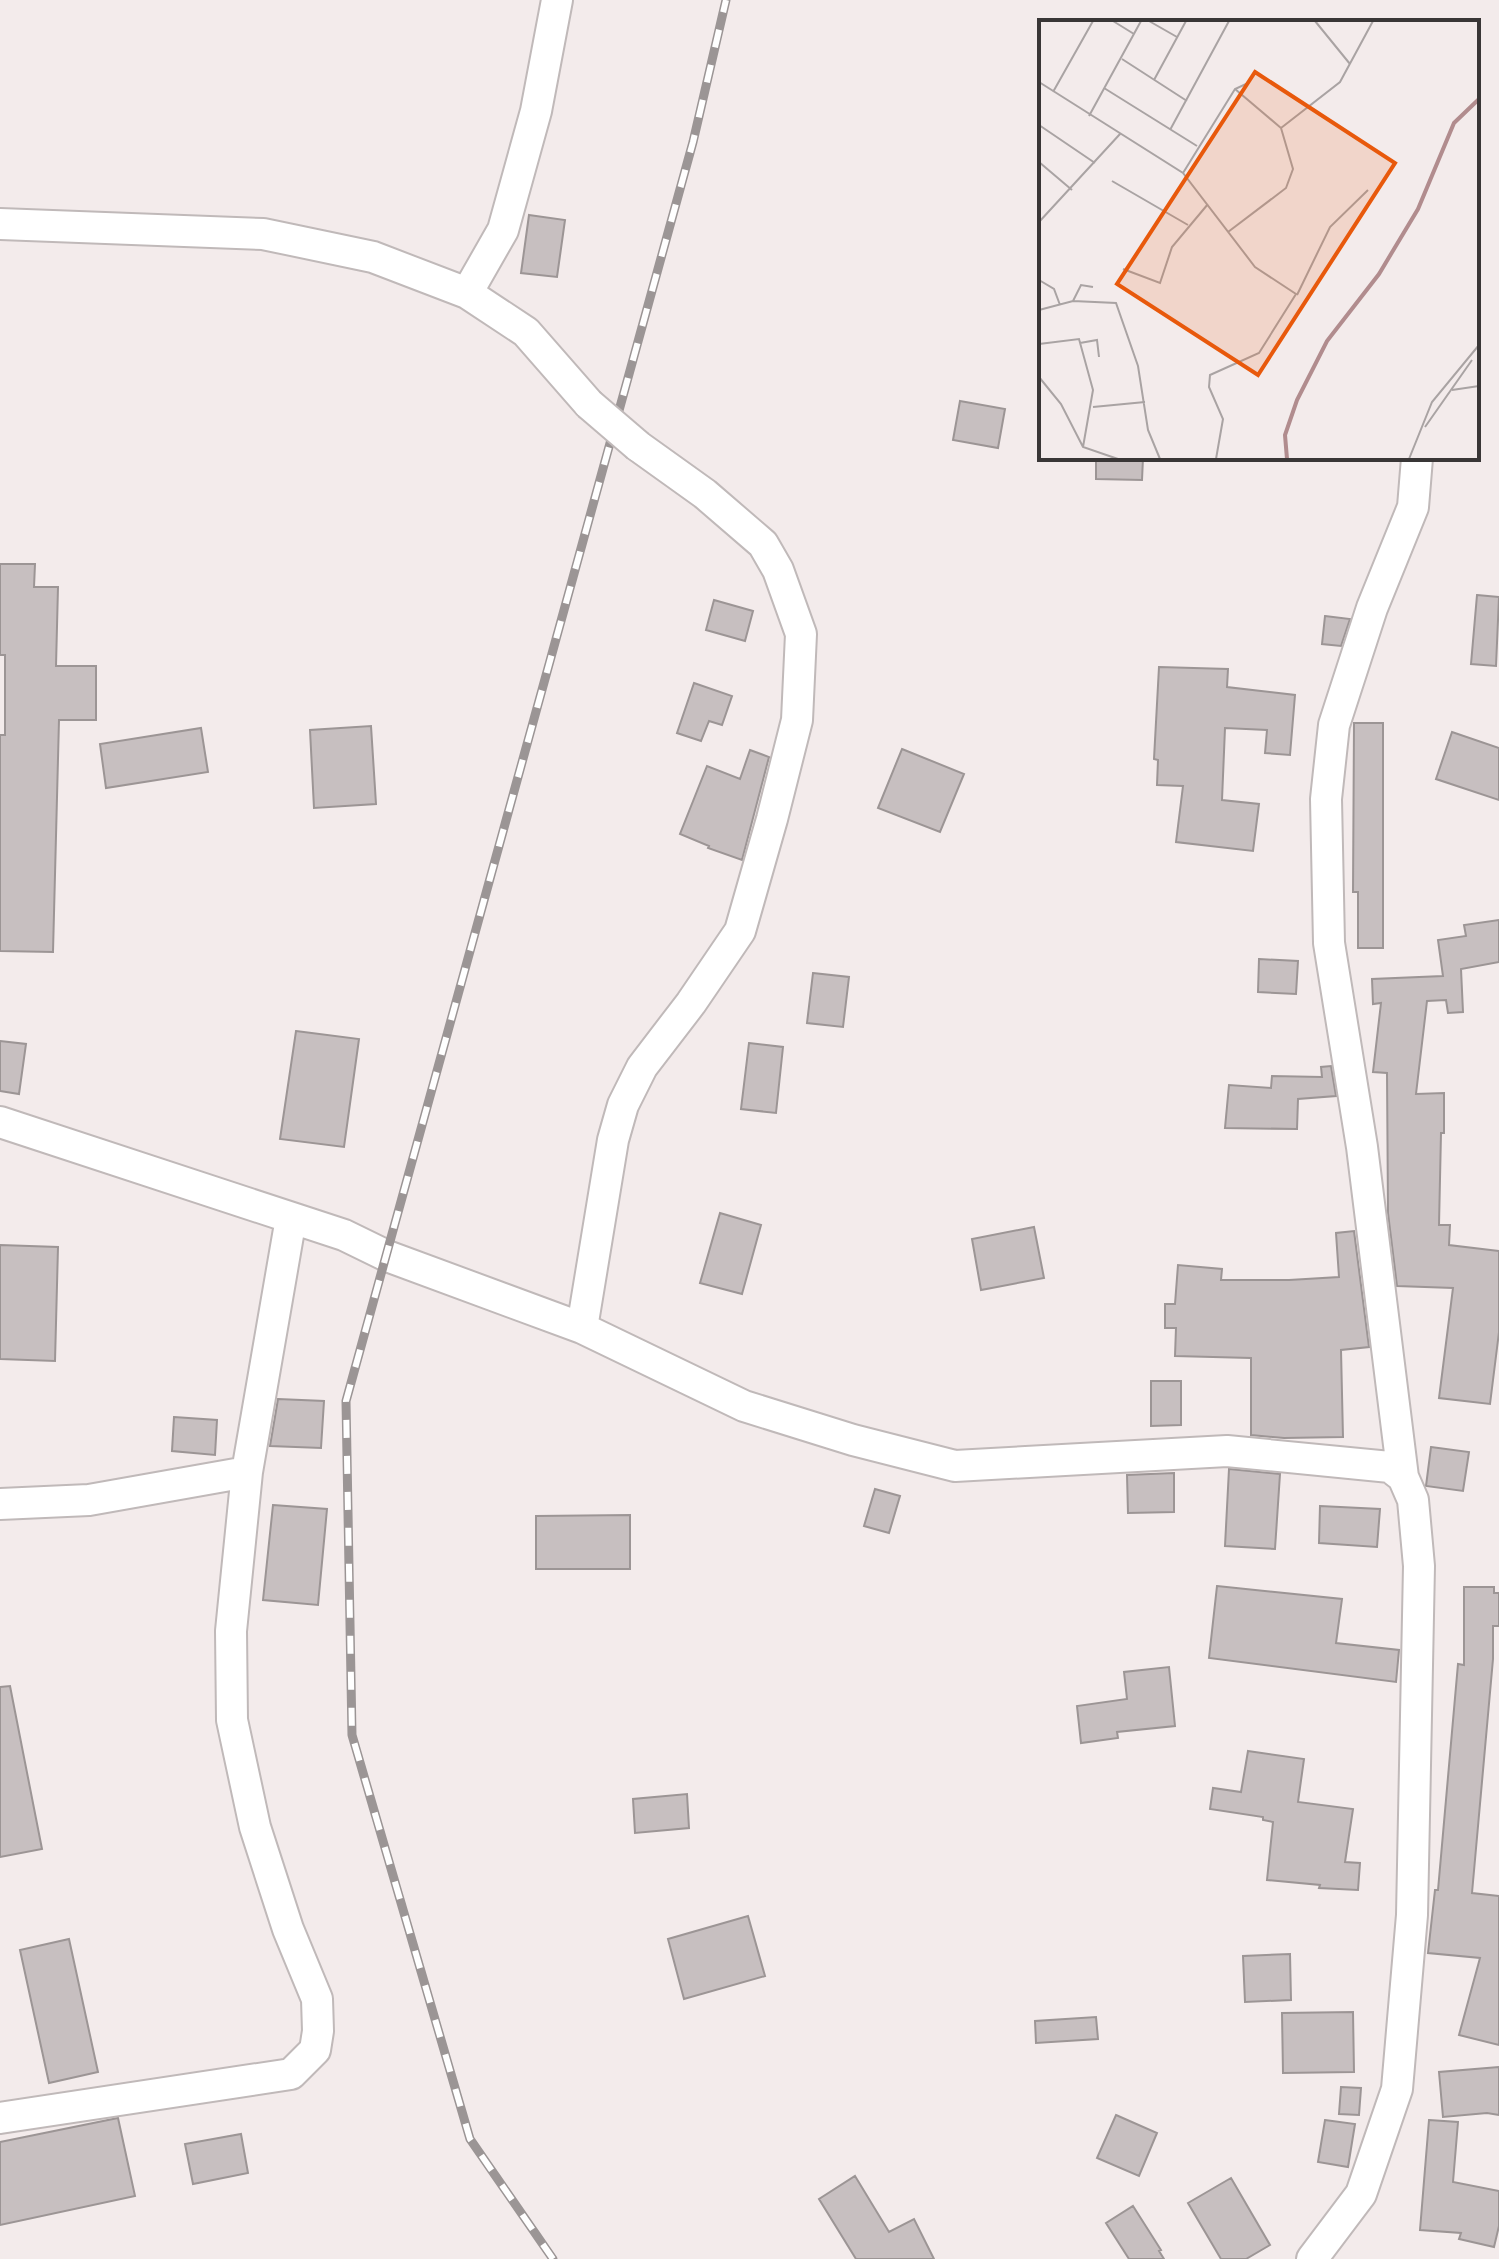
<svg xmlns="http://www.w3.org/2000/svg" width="1499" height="2259" font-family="Montserrat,sans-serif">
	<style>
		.building { fill: #c7bfc0; stroke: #9c9595; stroke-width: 2 }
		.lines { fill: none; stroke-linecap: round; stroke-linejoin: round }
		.minor-casing { stroke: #c0b9b9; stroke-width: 34 }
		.minor { stroke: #fff; stroke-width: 30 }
		.rail-casing { stroke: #9b9595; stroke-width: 9 }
		.rail { stroke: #fff; stroke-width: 6; stroke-dasharray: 18; stroke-linecap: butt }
		.minor-bridge-casing { stroke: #c0b9b9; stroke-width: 34; stroke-linecap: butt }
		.minor-bridge { stroke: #fff; stroke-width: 30 }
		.inset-river { fill: none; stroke: #b18c8e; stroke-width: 4 }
		.inset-road { fill: none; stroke: #a9a3a3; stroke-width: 2 }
		.view { fill: #e8590c; fill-opacity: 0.15; stroke: #e8590c; stroke-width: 4 }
		.inset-edge { fill: none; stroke: #393636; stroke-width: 4 }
	</style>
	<rect width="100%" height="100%" fill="#f3ebeb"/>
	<path class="building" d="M 529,215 L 565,220 L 557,277 L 521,273 Z
		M 960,401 L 1005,409 L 998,448 L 953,440 Z
		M 1096,458 L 1143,458 L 1142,480 L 1096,479 Z
		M 0,564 L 35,564 L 34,587 L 58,587 L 56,666 L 96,666 L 96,720 L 59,720 L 53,952 L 0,951 L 0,735 L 5,735 L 5,655 L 0,655 Z
		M 1477,595 L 1499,597 L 1496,666 L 1471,664 Z
		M 714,600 L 753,611 L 745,641 L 706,630 Z
		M 1325,616 L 1350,619 L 1341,646 L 1322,644 Z
		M 1159,667 L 1228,669 L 1227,687 L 1295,695 L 1290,755 L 1265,753 L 1267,730 L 1225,728 L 1222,800 L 1259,804 L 1253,851 L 1176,842 L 1183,786 L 1157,785 L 1158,760 L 1154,759 Z
		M 694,683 L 732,696 L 722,725 L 709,721 L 701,741 L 677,733 Z
		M 1354,723 L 1383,723 L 1383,948 L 1358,948 L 1358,892 L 1353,892 Z
		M 371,726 L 376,804 L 314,808 L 310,730 Z
		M 201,728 L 208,772 L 106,788 L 100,744 Z
		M 1452,732 L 1499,748 L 1499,800 L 1436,779 Z
		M 902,749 L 964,774 L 940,832 L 878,808 Z
		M 750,750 L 769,757 L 742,860 L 708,848 L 709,846 L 680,834 L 707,766 L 740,779 Z
		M 1499,920 L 1499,962 L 1461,969 L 1463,1012 L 1448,1013 L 1446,1000 L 1427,1001 L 1416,1094 L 1444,1093 L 1444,1133 L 1441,1133 L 1439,1225 L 1450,1225 L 1449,1245 L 1499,1251 L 1499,1332 L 1490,1404 L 1439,1398 L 1453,1288 L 1397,1286 L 1388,1213 L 1387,1073 L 1373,1072 L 1381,1003 L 1373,1004 L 1372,979 L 1443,976 L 1438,940 L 1466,936 L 1464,925 Z
		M 1259,959 L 1298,961 L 1296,994 L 1258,992 Z
		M 813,973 L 849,977 L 843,1027 L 807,1023 Z
		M 296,1031 L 359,1039 L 344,1147 L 280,1139 Z
		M 0,1041 L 26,1044 L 19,1094 L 0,1091 Z
		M 749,1043 L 783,1047 L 776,1113 L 741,1109 Z
		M 1331,1066 L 1336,1096 L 1298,1099 L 1297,1129 L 1225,1128 L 1229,1085 L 1271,1088 L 1272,1076 L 1322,1077 L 1321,1067 Z
		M 720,1213 L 761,1225 L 742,1294 L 700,1283 Z
		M 1034,1227 L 1044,1278 L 981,1290 L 972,1239 Z
		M 1354,1231 L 1369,1347 L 1341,1350 L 1343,1437 L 1284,1438 L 1251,1435 L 1251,1358 L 1175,1356 L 1176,1328 L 1165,1328 L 1165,1304 L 1175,1304 L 1178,1265 L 1222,1269 L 1221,1280 L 1289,1280 L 1339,1277 L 1336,1233 Z
		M 0,1245 L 58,1247 L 55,1361 L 0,1359 Z
		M 1151,1381 L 1181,1381 L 1181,1425 L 1151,1426 Z
		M 278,1399 L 324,1401 L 321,1448 L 270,1446 Z
		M 174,1417 L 217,1420 L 215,1455 L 172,1451 Z
		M 1431,1447 L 1469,1452 L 1463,1491 L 1426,1486 Z
		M 1229,1469 L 1280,1474 L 1275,1549 L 1225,1546 Z
		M 1174,1473 L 1174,1512 L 1128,1513 L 1127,1475 Z
		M 875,1489 L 900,1496 L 889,1533 L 864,1526 Z
		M 273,1505 L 327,1509 L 318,1605 L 263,1600 Z
		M 1320,1506 L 1380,1509 L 1377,1547 L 1319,1543 Z
		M 630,1515 L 630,1569 L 536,1569 L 536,1516 Z
		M 1217,1586 L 1342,1599 L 1336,1643 L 1399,1650 L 1396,1682 L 1209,1658 Z
		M 1464,1587 L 1494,1587 L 1494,1593 L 1499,1593 L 1499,1626 L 1493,1626 L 1493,1659 L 1472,1893 L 1499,1896 L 1499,2045 L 1459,2035 L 1480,1958 L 1428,1953 L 1435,1890 L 1438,1890 L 1458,1664 L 1464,1665 Z
		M 1169,1667 L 1175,1726 L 1117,1732 L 1118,1738 L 1081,1743 L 1077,1706 L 1127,1699 L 1124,1672 Z
		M 10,1686 L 42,1849 L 0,1857 L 0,1687 Z
		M 1248,1751 L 1304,1759 L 1298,1802 L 1353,1809 L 1345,1862 L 1360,1863 L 1358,1890 L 1319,1888 L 1320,1885 L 1267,1880 L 1273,1822 L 1263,1820 L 1263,1817 L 1210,1809 L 1213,1788 L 1241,1792 Z
		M 687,1794 L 689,1828 L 635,1833 L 633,1799 Z
		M 748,1916 L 765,1976 L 684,1999 L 668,1939 Z
		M 69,1939 L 98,2072 L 49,2083 L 20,1950 Z
		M 1290,1954 L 1291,2000 L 1245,2002 L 1243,1956 Z
		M 1353,2012 L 1354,2072 L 1283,2073 L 1282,2013 Z
		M 1096,2017 L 1098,2039 L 1036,2043 L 1035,2021 Z
		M 1499,2067 L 1499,2115 L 1487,2113 L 1443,2117 L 1439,2072 Z
		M 1341,2087 L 1361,2088 L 1359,2115 L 1339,2114 Z
		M 1116,2115 L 1157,2133 L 1139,2176 L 1097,2158 Z
		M 118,2118 L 135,2196 L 0,2225 L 0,2142 Z
		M 1325,2120 L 1355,2124 L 1348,2167 L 1318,2162 Z
		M 1429,2120 L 1458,2122 L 1453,2182 L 1499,2191 L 1499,2226 L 1494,2247 L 1459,2239 L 1461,2233 L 1420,2230 Z
		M 241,2134 L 248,2173 L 193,2184 L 185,2144 Z
		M 855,2176 L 889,2232 L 914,2219 L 934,2259 L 856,2259 L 819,2199 Z
		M 1231,2178 L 1270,2245 L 1246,2259 L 1221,2259 L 1188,2203 Z
		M 1133,2206 L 1161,2250 L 1159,2251 L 1164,2259 L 1129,2259 L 1106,2223 Z"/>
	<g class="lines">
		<g class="minor-casing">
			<path id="minor" d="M 0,224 L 263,234 L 373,257 L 467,293 L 526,332 L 589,404
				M 467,293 L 503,230 L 536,111 L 557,0
				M 0,1122 L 344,1235 L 387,1256 L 582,1328 L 744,1406 L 853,1440 L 955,1466 L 1227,1451 L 1390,1467 L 1403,1477 L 1413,1500 L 1419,1566 L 1412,1915 L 1397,2089 L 1361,2194 L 1312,2259
				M 582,1328 L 613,1140 L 623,1105 L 642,1067 L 691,1003 L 740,931 L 772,819 L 797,720 L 801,634 L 778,570 L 763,544 L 705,494 L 638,446
				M 1403,1477 L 1362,1147 L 1329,943 L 1326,799 L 1334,725 L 1372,608 L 1413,507 L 1417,458
				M 0,1504 L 89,1500 L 247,1472
				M 0,2118 L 291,2074 L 315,2050 L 318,2031 L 317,1999 L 288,1929 L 255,1827 L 232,1720 L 231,1631 L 247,1472 L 291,1218"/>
		</g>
		<use href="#minor" class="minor"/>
		<g class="rail-casing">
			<path id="rail" d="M 553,2259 L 470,2139 L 352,1735 L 346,1401 L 693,142 L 726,0"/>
		</g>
		<use href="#rail" class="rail"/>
		<g class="minor-bridge-casing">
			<path id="minor-bridge" d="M 589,404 L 638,446"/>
		</g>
		<use href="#minor-bridge" class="minor-bridge"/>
	</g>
	<g transform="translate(1039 20)">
		<rect width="440" height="440" fill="#f3ebeb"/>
		<path class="inset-river" d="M 248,439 L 246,415 L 258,380 L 288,321 L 340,254 L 379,189 L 415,103 L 440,79"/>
		<path class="inset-road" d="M 74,1 L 95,14M 110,1 L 138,17M 276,1 L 311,44M 83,39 L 148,81M 115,60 L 147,1M 0,62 L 144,153 L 216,247 L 257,274 L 220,333 L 171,355 L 170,367 L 184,399 L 177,439M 65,68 L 158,126M 14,72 L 54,1M 50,96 L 102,1M 0,105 L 56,143M 242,108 L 301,62 L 334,1M 131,110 L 190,1M 0,142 L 33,170M 144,153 L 196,69 L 207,64M 73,161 L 149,205M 0,202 L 81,114M 189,212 L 247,168 L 254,149 L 242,108 L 196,69M 84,249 L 121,263 L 133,227 L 169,184M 0,260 L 15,269 L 21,285M 258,275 L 291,207 L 329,170M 34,281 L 42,265 L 54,267M 0,290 L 34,281 L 77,283 L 99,346 L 109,410 L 121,439M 41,323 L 58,320 L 60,337M 0,324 L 40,319 L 54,370 L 44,427M 0,357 L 22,384 L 44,427 L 79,439M 413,370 L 440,366M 54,387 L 106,382M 386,407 L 433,340M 370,439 L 393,382 L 440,325"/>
		<path class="view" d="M 216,52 L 356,143 L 219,355 L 78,264 Z"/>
		<rect width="440" height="440" class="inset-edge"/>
	</g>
</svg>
